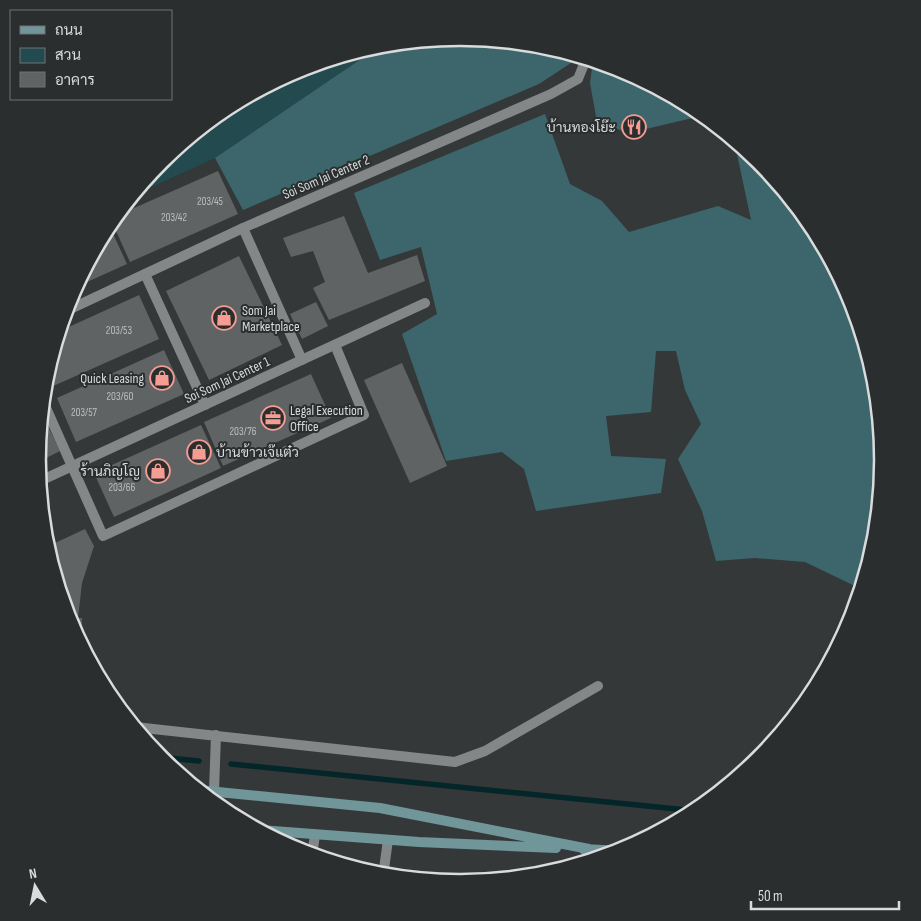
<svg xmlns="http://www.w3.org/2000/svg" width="921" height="921" font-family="'Sofia Sans Condensed',Sarabun,sans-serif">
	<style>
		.green { fill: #234a4f }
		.forest { fill: #3c666b }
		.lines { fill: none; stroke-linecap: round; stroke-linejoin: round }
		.stream { stroke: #042629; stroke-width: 5.5 }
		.building { fill: #5f6363 }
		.service { stroke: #838787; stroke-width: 10 }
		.minor { stroke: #838787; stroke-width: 10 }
		.secondary { stroke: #70969a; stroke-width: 10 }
		.labels { text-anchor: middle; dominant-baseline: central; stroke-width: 4; stroke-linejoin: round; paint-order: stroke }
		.number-label { font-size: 11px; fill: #babdbe }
		.poi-label { font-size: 14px; fill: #d9dbdc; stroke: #2a2e2e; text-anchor: end }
		.street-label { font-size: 14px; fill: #d9dbdc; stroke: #2a2e2e }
		.rim { fill: none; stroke: #d9dbdc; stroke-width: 2.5 }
	</style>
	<rect width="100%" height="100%" fill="#343838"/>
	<path class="green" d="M 390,44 L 361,59 L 215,158 L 152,187 L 147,179 L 162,161 L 226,109 L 299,70 L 378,46 Z"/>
	<path class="forest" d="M 461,38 L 543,46 L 577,56 L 577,59 L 539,84 L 243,210 L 215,158 L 361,59 L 390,44 Z
		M 593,61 L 623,70 L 696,109 L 701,113 L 701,116 L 629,133 L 597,122 L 590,83 Z
		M 545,114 L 570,184 L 602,201 L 629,232 L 718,206 L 751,220 L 734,140 L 760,162 L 812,226 L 851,299 L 875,378 L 883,461 L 875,543 L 861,589 L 805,562 L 755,558 L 716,561 L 702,511 L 678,459 L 701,424 L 685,390 L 676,351 L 656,351 L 651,412 L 606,416 L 611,456 L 666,459 L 661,493 L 536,511 L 524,469 L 502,452 L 446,461 L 402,334 L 437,314 L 421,247 L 380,260 L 354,193 Z"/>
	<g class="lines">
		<path class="stream" d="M 159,757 L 199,761
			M 231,764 L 697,811"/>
	</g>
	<path class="building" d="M 218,171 L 238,214 L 130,262 L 112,222 L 116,216 Z
		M 344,216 L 368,273 L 417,255 L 425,281 L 329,320 L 313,288 L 325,282 L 313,251 L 291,257 L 283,238 Z
		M 109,225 L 127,264 L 76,287 L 99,244 Z
		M 239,256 L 282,345 L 209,380 L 166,291 Z
		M 139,295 L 159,339 L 51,387 L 46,376 L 60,331 Z
		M 316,302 L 328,326 L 302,339 L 290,314 Z
		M 164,350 L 184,394 L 76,442 L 57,398 Z
		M 402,363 L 447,466 L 410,483 L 364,380 Z
		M 311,374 L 331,418 L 223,466 L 204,422 Z
		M 42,414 L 60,451 L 38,462 L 38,460 Z
		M 201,425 L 221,468 L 114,517 L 94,473 Z
		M 44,519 L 55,543 L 85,529 L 94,546 L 82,583 L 78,618 L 82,618 L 81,644 L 70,622 L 46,543 Z"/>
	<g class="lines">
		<path class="service" d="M 243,228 L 302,360
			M 145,274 L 205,405
			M 43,401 L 103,536 L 364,415 L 335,345
			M 135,727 L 455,762 L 485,751 L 598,686
			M 214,791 L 216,735
			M 312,855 L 315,835
			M 383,876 L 388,840"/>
		<path class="minor" d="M 66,311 L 243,228 L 551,94 L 578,79 L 586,59
			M 40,481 L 425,303"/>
		<path class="secondary" d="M 198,790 L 380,808 L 589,849
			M 260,830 L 419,842 L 556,848
			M 583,849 L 623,851"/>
	</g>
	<defs>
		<g id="restaurant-ring" transform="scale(1.25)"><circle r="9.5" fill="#2a2e2e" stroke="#f59c93" stroke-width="1.5"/><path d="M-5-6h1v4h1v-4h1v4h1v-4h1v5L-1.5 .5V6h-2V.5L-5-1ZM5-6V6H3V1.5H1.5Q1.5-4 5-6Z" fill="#f59c93"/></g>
		<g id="shop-ring" transform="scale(1.25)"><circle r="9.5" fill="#2a2e2e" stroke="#f59c93" stroke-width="1.5"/><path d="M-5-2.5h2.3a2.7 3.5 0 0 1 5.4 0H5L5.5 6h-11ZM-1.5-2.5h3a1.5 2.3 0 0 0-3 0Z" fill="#f59c93"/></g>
		<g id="office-ring" transform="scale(1.25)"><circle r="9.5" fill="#2a2e2e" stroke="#f59c93" stroke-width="1.5"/><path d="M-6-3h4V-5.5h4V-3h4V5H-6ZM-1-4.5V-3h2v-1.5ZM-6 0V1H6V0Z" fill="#f59c93"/></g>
	</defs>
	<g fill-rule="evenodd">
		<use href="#restaurant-ring" x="634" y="127"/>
		<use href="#shop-ring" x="224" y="318"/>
		<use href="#shop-ring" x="162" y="378"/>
		<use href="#office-ring" x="273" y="418"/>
		<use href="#shop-ring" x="199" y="452"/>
		<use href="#shop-ring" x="158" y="471"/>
	</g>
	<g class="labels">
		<g class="number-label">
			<text x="210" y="201">203/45</text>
			<text x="174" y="217">203/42</text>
			<text x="119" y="330">203/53</text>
			<text x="120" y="396">203/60</text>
			<text x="84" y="412">203/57</text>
			<text x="243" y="431">203/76</text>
			<text x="122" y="487">203/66</text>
		</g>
		<g class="poi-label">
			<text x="616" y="127">บ้านทองโย๊ะ</text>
			<text x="242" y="310" text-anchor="start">Som Jai<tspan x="242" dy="16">Marketplace</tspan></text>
			<text x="144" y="378">Quick Leasing</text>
			<text x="290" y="410" text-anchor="start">Legal Execution<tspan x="290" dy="16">Office</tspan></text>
			<text x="216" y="452" text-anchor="start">บ้านข้าวเจ๊แต๋ว</text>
			<text x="140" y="471">ร้านภิญโญ</text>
		</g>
		<g class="street-label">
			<text transform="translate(326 177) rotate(-23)">Soi Som Jai Center 2</text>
			<text transform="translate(227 380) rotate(-25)">Soi Som Jai Center 1</text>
		</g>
	</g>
	<path d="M0 0H921V921H0ZM46 460a414 414 0 1 1 828 0a414 414 0 1 1-828 0Z" fill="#2a2e2e" fill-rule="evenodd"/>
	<path class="rim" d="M46 460a414 414 0 1 1 828 0a414 414 0 1 1-828 0Z"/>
	<rect x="10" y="10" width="162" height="90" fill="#2a2e2e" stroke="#707374"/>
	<rect x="20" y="26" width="25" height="8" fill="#70969a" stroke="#707374"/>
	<text x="55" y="35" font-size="15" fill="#d9dbdc">ถนน</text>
	<rect x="20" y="48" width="25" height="15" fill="#234a4f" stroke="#707374"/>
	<text x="55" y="60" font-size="15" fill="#d9dbdc">สวน</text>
	<rect x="20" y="72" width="25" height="15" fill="#5f6363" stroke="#707374"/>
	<text x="55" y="85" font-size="15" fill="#d9dbdc">อาคาร</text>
	<g transform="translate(35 886) rotate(350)" stroke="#2a2e2e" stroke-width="4" paint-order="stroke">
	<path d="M0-4L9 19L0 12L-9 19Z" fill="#d9dbdc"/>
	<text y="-8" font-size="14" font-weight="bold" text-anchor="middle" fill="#d9dbdc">N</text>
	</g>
	<path d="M751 901v8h148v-8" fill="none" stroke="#d9dbdc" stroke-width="2.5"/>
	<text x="758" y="901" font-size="15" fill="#d9dbdc" stroke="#2a2e2e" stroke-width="4" paint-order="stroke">50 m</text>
</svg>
